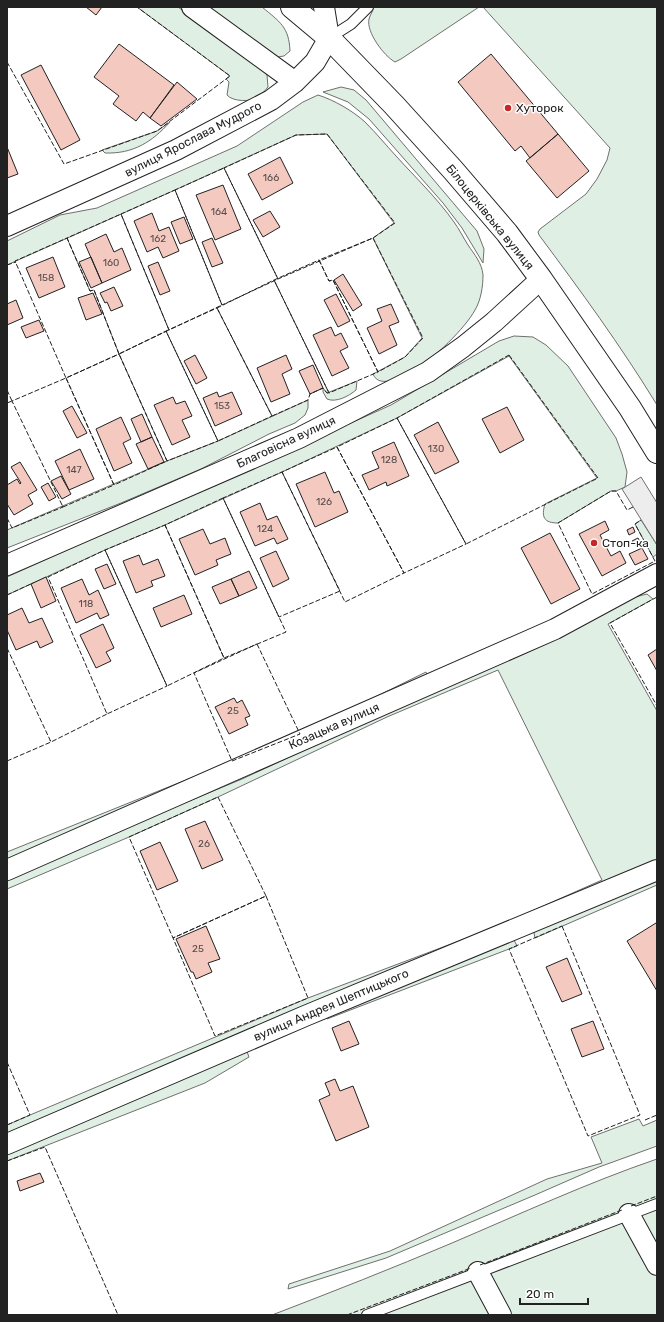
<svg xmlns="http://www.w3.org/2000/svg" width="664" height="1322" font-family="Rubik,sans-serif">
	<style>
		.green { fill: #e0efe3; stroke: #6f6f6f }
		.parking { fill: #ededed; stroke: #6f6f6f }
		.building { fill: #f3c9c0; stroke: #222 }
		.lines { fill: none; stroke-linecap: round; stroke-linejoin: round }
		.service-casing { stroke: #222; stroke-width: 12 }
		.minor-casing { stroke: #222; stroke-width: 22 }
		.primary-casing { stroke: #222; stroke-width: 24 }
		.service { stroke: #fff; stroke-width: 10 }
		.minor { stroke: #fff; stroke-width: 20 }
		.primary { stroke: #fff; stroke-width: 22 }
		.fence { stroke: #222; stroke-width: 1; stroke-dasharray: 5 2; stroke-linecap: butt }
		.poi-dot { fill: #c62828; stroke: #fff; stroke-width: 1.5 }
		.labels { text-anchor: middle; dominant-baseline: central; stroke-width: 3; stroke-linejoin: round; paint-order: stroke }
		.number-label { font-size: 10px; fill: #564c4a }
		.poi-label { font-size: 12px; fill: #222; stroke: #fff; text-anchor: start }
		.street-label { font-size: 12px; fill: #222; stroke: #fff }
	</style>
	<rect width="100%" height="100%" fill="#fff"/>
	<path class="green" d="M 137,7 L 178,7 L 258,65 L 267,75 L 268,87 C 265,90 262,95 259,97 C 251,102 233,102 227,95 L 229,82 L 226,79 L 230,76 Z
		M 206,7 L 262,7 C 280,22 289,27 290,51 L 284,56 L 278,57 Z
		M 374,7 L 479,7 L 401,59 L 395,62 C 384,56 366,32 369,19 C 370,15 373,11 374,7 Z
		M 483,7 L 657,7 L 657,405 C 621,346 580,290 539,235 L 538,232 L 540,229 L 586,194 L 597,179 L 607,160 L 610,148 Z
		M 341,87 L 354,90 L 366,100 L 477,231 L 484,249 L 483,263 L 462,228 L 443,203 L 369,119 L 348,102 L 323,92 Z
		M 318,95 C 334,100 353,111 365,122 C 376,133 386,145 396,156 C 415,177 437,198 454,222 C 459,229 463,237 468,245 C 474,254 482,263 483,275 C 483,286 481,300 475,310 C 466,327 433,360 415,369 C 405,374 380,391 373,374 L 405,357 L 422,338 L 373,238 L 394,223 L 327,134 L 296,135 L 175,190 L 7,265 L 7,241 L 60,215 L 97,208 L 237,146 L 303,102 Z
		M 170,122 C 152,142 133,154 105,153 L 102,150 L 157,131 Z
		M 514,336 L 533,337 L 546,345 L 568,366 L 616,438 L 622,454 L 627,472 L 625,487 L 616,491 L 611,491 L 558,523 C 544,523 541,517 545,504 L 597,478 L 509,356 L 397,418 L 282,472 L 165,525 L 105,550 L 7,595 L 7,577 L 391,405 L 499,341 Z
		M 357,381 L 356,390 C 349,396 336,403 327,399 L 323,392 L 323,388 L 327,393 Z
		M 308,400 L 308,408 L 305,415 L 295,423 L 269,434 L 201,469 L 121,503 L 7,548 L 7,530 L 167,461 L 218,441 Z
		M 641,520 L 657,545 L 657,554 L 653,557 L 635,524 Z
		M 647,594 L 653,599 L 608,624 L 657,711 L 657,863 L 7,1133 L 7,1125 L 30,1115 L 308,998 L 496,927 L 602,880 L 498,670 L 387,717 L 218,797 L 129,837 L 7,889 L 7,880 L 105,836 L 242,779 L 635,597 Z
		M 426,672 L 428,678 L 7,864 L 7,852 L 300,734 Z
		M 657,878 L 657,885 L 535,938 L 534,933 L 536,929 Z
		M 514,940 L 517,946 L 509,949 L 327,1019 L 328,1015 L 507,941 Z
		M 246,1049 L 249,1057 L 205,1083 L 7,1161 L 7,1153 Z
		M 639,1119 L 643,1126 L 657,1120 L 657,1146 L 599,1167 L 535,1195 L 386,1258 L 288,1289 L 289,1284 L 390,1251 L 547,1179 L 602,1163 L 591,1137 Z
		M 657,1159 L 657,1315 L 272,1315 C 332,1292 393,1268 452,1243 C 520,1214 587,1183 657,1159 Z"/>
	<path class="parking" d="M 641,477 L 657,503 L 657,545 L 622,489 Z"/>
	<path class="building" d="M 86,7 L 102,7 L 96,15 Z
		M 119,44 L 174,85 L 150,118 L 143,112 L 136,121 L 113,104 L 119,96 L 94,77 Z
		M 491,54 L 558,134 L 530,158 L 521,146 L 515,151 L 458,82 Z
		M 41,65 L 80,140 L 61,150 L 21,75 Z
		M 177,82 L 197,99 L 161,126 L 150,118 Z
		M 558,134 L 589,171 L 557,198 L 526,161 Z
		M 7,147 L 18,174 L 7,178 Z
		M 280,157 L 293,183 L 262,200 L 248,174 Z
		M 223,185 L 241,229 L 215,240 L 196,195 Z
		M 270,211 L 280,227 L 263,237 L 253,220 Z
		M 152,213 L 159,231 L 169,227 L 179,251 L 163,258 L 158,247 L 147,252 L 134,221 Z
		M 184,217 L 193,239 L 180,244 L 171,222 Z
		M 106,234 L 114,252 L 122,248 L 131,270 L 102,283 L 85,244 Z
		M 212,238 L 223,263 L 212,267 L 202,242 Z
		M 53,257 L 65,287 L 39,298 L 26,268 Z
		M 91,257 L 102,283 L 91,288 L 79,262 Z
		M 158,262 L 170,291 L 160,295 L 148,266 Z
		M 343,274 L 362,305 L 353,311 L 334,280 Z
		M 114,287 L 123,306 L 111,311 L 107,302 L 105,303 L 100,293 Z
		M 93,293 L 102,314 L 86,320 L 78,298 Z
		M 336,294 L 350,321 L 338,327 L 324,300 Z
		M 16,300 L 23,318 L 7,325 L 7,304 Z
		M 391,304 L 399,322 L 389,326 L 397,345 L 379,354 L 367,328 L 382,321 L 377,309 Z
		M 39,320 L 44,331 L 26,338 L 21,327 Z
		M 331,327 L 335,336 L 341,333 L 348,347 L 340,351 L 349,368 L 332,376 L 313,335 Z
		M 195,355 L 207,378 L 196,384 L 184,361 Z
		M 286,355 L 292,369 L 282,374 L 290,394 L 271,402 L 257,368 Z
		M 313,365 L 323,388 L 310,394 L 299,371 Z
		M 217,392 L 219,397 L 232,392 L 242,414 L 215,426 L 203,398 Z
		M 173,397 L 176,404 L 185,401 L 192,416 L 182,420 L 190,437 L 172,445 L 154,405 Z
		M 72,406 L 87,433 L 77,438 L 63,411 Z
		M 507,407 L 524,440 L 500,453 L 482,419 Z
		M 142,414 L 152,437 L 141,442 L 131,419 Z
		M 121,417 L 131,439 L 123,443 L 132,463 L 114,471 L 96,429 Z
		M 438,422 L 459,462 L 435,474 L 414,435 Z
		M 152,437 L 164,462 L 148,469 L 136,444 Z
		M 394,442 L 409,476 L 387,486 L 386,482 L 369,490 L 362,475 L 379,468 L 372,452 Z
		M 80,449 L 94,479 L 69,490 L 55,461 Z
		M 20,462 L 37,490 L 28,495 L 33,504 L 14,515 L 7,504 L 7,485 L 17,479 L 20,484 L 21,483 L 11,467 Z
		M 325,472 L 334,493 L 339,491 L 348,512 L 315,527 L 296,484 Z
		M 61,476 L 71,494 L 62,499 L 51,481 Z
		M 48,483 L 56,497 L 49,501 L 41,487 Z
		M 260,503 L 267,520 L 277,516 L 288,539 L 277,544 L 274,538 L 255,546 L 240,512 Z
		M 605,521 L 609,530 L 600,535 L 611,556 L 620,551 L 626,563 L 602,576 L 579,534 Z
		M 633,527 L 635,532 L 629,535 L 627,530 Z
		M 203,529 L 210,544 L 225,538 L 231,554 L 216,560 L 218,565 L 195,575 L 179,539 Z
		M 550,533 L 580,589 L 551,604 L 521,548 Z
		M 638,538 L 640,542 L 635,545 L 632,541 Z
		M 642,548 L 648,559 L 635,565 L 629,554 Z
		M 276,551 L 289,579 L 273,587 L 260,558 Z
		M 139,555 L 143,565 L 158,559 L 165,576 L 151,581 L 153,586 L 136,593 L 123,561 Z
		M 107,564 L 116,584 L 104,589 L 95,569 Z
		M 249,571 L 257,588 L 239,596 L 231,579 Z
		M 46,577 L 56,601 L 41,608 L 31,584 Z
		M 82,579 L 89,595 L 98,590 L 109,615 L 100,619 L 97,613 L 76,623 L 61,588 Z
		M 231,579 L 239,596 L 220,604 L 212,587 Z
		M 184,595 L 192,614 L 161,627 L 153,608 Z
		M 22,608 L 29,623 L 42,618 L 53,642 L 40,648 L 37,641 L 16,650 L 7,630 L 7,615 Z
		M 103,624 L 114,648 L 106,652 L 111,661 L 96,668 L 80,635 Z
		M 657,649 L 657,671 L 648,655 Z
		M 234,698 L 237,703 L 242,700 L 250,716 L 245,718 L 248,725 L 229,734 L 215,707 Z
		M 205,821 L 223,860 L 202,869 L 185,829 Z
		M 160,842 L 178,881 L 157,890 L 140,851 Z
		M 656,923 L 657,925 L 657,991 L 627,941 Z
		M 206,926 L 220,959 L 208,963 L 212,972 L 196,979 L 193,972 L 191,972 L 176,939 Z
		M 567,958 L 582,994 L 562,1002 L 546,967 Z
		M 349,1021 L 359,1044 L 341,1051 L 332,1028 Z
		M 593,1021 L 604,1049 L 582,1057 L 571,1029 Z
		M 335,1079 L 340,1091 L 353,1086 L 369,1127 L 336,1141 L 319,1100 L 330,1095 L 325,1083 Z
		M 40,1173 L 44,1182 L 20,1191 L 17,1181 Z"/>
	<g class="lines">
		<g class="service-casing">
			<path id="service" d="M 329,38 L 351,24 L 368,7
				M 367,1315 L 657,1204"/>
		</g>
		<g class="minor-casing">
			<path id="minor" d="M 192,7 L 295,82
				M 7,226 L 176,150 L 271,100 L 295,82 L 315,62 L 329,38 L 324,7
				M 7,565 L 299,438 L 428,372 L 463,347 L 494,322 L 541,279
				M 7,870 L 555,629 L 657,574
				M 7,1144 L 305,1016 L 657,870
				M 629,1214 L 657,1265
				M 478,1272 L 501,1315"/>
		</g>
		<g class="primary-casing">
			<path id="primary" d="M 292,7 L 329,38 L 394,105 L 453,170 L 507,233 L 541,279 L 630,408 L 657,452"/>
		</g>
		<use href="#service" class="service"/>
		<use href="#minor" class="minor"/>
		<use href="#primary" class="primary"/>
		<path class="fence" d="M 7,62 L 64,164 L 157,131 L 230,76 L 137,7
			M 327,134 L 395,223 L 373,238 L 278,279 L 224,168 L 296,135 Z
			M 224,168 L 278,279 L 222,305 L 175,190 Z
			M 175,190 L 222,305 L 169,330 L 121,214 Z
			M 121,214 L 169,330 L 119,354 L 94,290 L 90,291 L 67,238 Z
			M 67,238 L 90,291 L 94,290 L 119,354 L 66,378 L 15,261 Z
			M 373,238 L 423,338 L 405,357 L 378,372 L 333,280 L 329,281 L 319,260 Z
			M 319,260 L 329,281 L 333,280 L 378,372 L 329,393 L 274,280 Z
			M 7,265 L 16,262
			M 274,280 L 329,393 L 327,393 L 323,388 L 310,394 L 308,400 L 272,416 L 217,308 Z
			M 217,308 L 272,416 L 218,441 L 166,331 Z
			M 166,331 L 218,441 L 167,461 L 119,354 Z
			M 119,354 L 167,461 L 114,485 L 66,378 Z
			M 509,355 L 598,478 L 466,544 L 397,418 Z
			M 66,378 L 114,485 L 63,507 L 12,401 Z
			M 7,390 L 12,401
			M 7,403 L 12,401 L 12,403
			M 397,418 L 466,544 L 404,573 L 337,447 Z
			M 337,447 L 404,573 L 345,602 L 282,472 Z
			M 282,472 L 340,591 L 279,617 L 223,498 Z
			M 223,498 L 286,632 L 224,658 L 165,525 Z
			M 633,507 L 627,510 L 616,491 L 611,491 L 558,523 L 592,594 L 655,561 L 635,524 L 641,520
			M 7,518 L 12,528 L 63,507 L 62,505
			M 165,525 L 224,658 L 167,686 L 105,550 Z
			M 105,550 L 167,686 L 107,714 L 48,577 Z
			M 7,595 L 33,583
			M 657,597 L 610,623 L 657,706
			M 257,644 L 300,734 L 232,761 L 194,673 Z
			M 7,648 L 51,742 L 107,714 L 107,712
			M 7,761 L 51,742 L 50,740
			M 218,797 L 266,896 L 173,938 L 129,837 Z
			M 266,896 L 308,998 L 215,1036 L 173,938 Z
			M 562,926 L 640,1115 L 588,1136 L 509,949 Z
			M 7,1062 L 30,1115 L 7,1125
			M 645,1120 L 657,1115
			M 7,1161 L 45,1147 L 118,1315
			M 631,1206 L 657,1196
			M 480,1265 L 622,1210
			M 347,1315 L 471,1268"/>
	</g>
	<g class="poi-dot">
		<circle cx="508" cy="108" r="4"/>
		<circle cx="594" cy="543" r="4"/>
	</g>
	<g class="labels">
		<g class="number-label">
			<text x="271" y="178">166</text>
			<text x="219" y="212">164</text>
			<text x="158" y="239">162</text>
			<text x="111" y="263">160</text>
			<text x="46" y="278">158</text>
			<text x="222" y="406">153</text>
			<text x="436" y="449">130</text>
			<text x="389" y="460">128</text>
			<text x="74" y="470">147</text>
			<text x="324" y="502">126</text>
			<text x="265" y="529">124</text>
			<text x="86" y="604">118</text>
			<text x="233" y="711">25</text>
			<text x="204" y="844">26</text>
			<text x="198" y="949">25</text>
		</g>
		<g class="poi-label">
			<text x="516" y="108">Хуторок</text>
			<text x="602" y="543">Стоп-ка</text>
		</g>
		<g class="street-label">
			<text transform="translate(193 139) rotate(-27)">вулиця Ярослава Мудрого</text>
			<text transform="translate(490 217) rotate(51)">Білоцерківська вулиця</text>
			<text transform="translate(286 442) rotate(-25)">Благовісна вулиця</text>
			<text transform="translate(334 726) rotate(-24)">Козацька вулиця</text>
			<text transform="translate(331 1005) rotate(-23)">вулиця Андрея Шептицького</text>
		</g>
	</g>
	<rect width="664" height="1322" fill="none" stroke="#222222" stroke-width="16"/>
	<path d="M520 1298v6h68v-6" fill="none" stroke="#222222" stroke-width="2"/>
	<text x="526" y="1298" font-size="12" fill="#222222" stroke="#ffffff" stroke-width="3" paint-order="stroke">20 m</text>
</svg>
